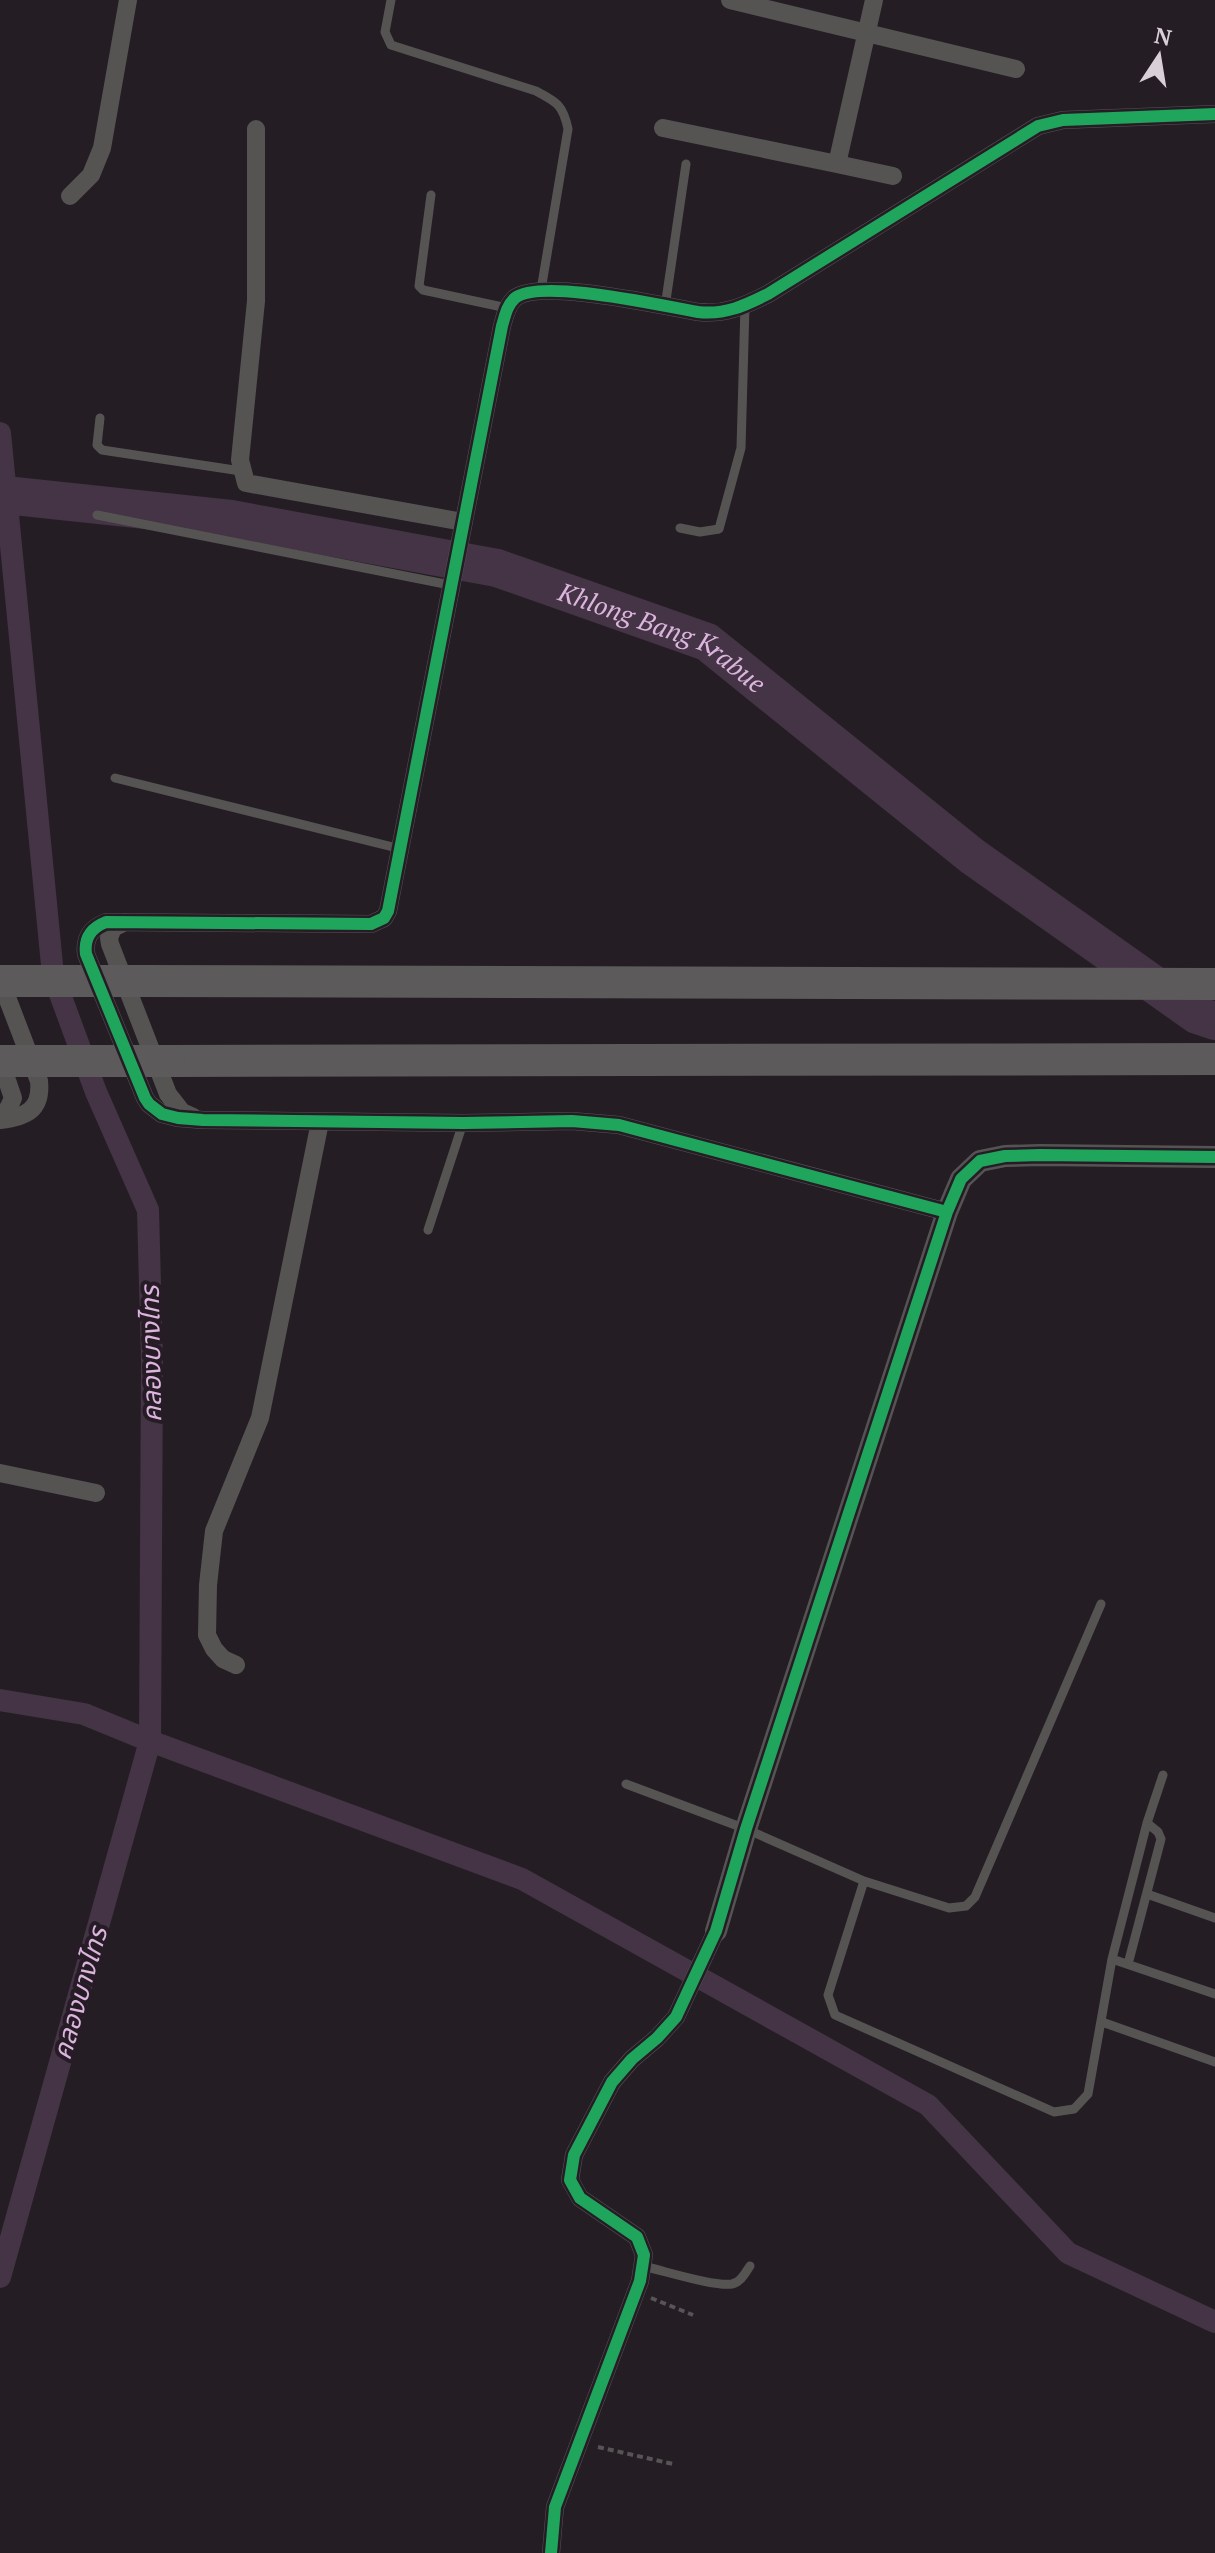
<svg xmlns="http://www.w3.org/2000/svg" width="1215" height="2553" font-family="'PT Serif','Noto Sans Thai',serif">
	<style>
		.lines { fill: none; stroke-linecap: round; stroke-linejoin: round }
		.canal { stroke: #453446; stroke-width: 22 }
		.river { stroke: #453446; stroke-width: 38 }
		.path { stroke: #575455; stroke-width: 4; stroke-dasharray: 6 4; stroke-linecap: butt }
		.service { stroke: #555453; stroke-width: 9 }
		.minor { stroke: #555453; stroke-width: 18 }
		.tertiary { stroke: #555453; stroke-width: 22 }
		.motorway { stroke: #5c5a5b; stroke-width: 32 }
		.motorway-bridge { stroke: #5c5a5b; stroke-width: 32 }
		.cycleway-casing { stroke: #261c26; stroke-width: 17 }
		.cycleway { stroke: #20a55d; stroke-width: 12 }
		.labels { text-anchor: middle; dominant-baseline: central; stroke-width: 8; stroke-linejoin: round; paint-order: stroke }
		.water-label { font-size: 26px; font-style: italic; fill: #dcb5de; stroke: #261c26 }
	</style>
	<rect width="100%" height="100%" fill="#241e24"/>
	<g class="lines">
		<path class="canal" d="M 0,433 L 53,975 L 96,1092 L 148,1210 L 152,1360 L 150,1741 L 0,2277
			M 0,1700 L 84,1714 L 150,1741 L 522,1879 L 928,2105 L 1068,2253 L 1215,2322"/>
		<path class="river" id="s1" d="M 5,495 L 231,519 L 497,568 L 707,642 L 972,856 L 1197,1015 L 1215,1021"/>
		<path class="path" d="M 651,2298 L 693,2315
			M 598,2447 L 673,2464"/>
		<path class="service" d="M 391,0 L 385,32 L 391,45 L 536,91 C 557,102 563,105 568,129 L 541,290
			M 431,195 L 419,286 L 423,290 L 507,308
			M 665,307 L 686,164
			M 100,418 L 97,445 L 102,450 L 241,471
			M 97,515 L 450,585
			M 680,528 L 700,532 L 719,529 L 741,448 L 745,306
			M 115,778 L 401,849
			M 428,1230 L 463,1123
			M 626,1784 L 746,1829 L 864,1881 L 949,1908 L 966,1906 L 975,1897 L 1101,1604
			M 864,1881 L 828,1995 L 835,2015 L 1054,2112 L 1074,2109 L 1088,2094 L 1112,1959 L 1147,1823 L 1163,1775
			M 1147,1894 L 1215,1918
			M 1112,1959 L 1215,1994
			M 1128,1964 L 1161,1839 L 1158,1832 L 1147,1823
			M 1102,2022 L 1215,2062
			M 642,2266 C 662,2270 714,2287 732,2284 C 741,2282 745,2273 750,2266"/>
		<path class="minor" d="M 730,0 L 1016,69
			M 663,128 L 837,164 L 874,0
			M 256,129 L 256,301 L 240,460 L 246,483 L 463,522
			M 837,164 L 893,176
			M 70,196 L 91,175 L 102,148 L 128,0
			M 125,922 L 113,928 L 109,938 L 110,944 L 168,1094 L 182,1112 L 193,1117
			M 0,979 L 39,1081 C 42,1110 26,1117 0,1120
			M 0,1060 L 13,1098 L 8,1109 L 0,1115
			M 947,1212 L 619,1125 L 572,1121 L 463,1123 L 203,1120 L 178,1118 L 162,1114 L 149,1104 L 145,1098 L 86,954 C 84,938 91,928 106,922 L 371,924 L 384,918 L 388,911 L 502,326 C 505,316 507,305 515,298 C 541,278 662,306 698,312 C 725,315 744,306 768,294 L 1038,126 L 1063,120 L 1215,114
			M 0,1473 L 96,1493
			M 236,1665 L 223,1659 L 214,1649 L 207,1635 L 208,1585 L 214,1531 L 260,1418 L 320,1122
			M 551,2553 L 555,2507 L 640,2281 L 644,2255 L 637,2237 L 580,2198 L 570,2180 L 574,2155 L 612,2082 L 632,2059 L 657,2038 L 676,2017 L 716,1931"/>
		<path class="tertiary" d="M 716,1931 L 746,1829 L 947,1212 L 961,1179 L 980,1161 L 1005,1156 L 1040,1155 L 1215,1157"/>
		<path class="motorway" d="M 139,981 L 1215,984
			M 169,1061 L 1215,1059"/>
		<path class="motorway-bridge" d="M 0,981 L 139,981
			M 0,1061 L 169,1061"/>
		<g class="cycleway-casing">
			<path id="cycleway" d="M 947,1212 L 619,1125 L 572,1121 L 463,1123 L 203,1120 L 178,1118 L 162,1114 L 149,1104 L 145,1098 L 86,954 C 84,938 91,928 106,922 L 371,924 L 384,918 L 388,911 L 502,326 C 505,316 507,305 515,298 C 541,278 662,306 698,312 C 725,315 744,306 768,294 L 1038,126 L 1063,120 L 1215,114
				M 551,2553 L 555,2507 L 640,2281 L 644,2255 L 637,2237 L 580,2198 L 570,2180 L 574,2155 L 612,2082 L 632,2059 L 657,2038 L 676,2017 L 716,1931 L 746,1829 L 947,1212 L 961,1179 L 980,1161 L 1005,1156 L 1040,1155 L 1215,1157"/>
		</g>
		<use href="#cycleway" class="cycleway"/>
	</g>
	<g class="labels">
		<g class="water-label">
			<text stroke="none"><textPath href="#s1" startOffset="678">Khlong Bang Krabue</textPath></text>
			<text transform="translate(150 1354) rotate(-91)">คลองบางไทร</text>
			<text transform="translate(79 1993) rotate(-74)">คลองบางไทร</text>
		</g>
	</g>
	<g transform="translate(1159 56) rotate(12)" stroke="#261c26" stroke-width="6" paint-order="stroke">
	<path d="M0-6L14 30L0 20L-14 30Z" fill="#d7d0d7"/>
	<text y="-12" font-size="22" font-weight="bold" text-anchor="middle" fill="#d7d0d7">N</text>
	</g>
</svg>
